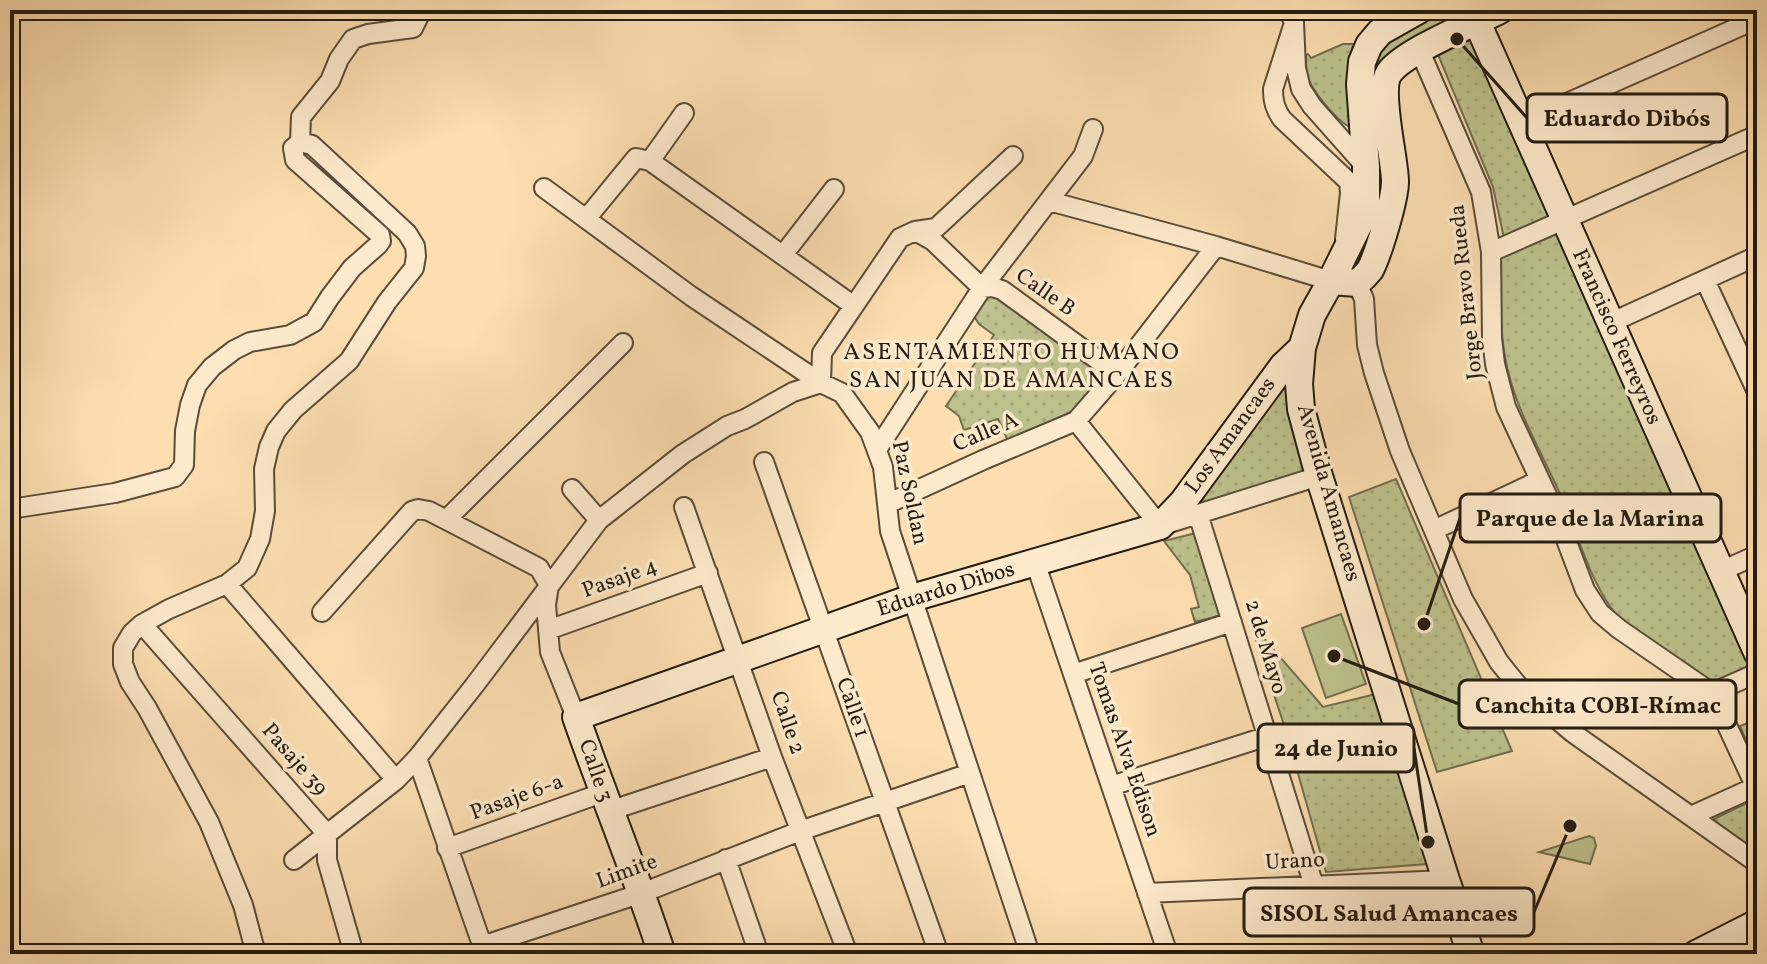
<svg xmlns="http://www.w3.org/2000/svg" width="1767" height="964" font-family="Vollkorn,serif">
	<style>
		.grass { fill: #bdc18d; stroke: #706e50; stroke-width: 2 }
		.park { fill: url(#park-dots); stroke: #706e50; stroke-width: 2 }
		.lines { fill: none; stroke-linecap: round; stroke-linejoin: round }
		.street-casing { stroke: #5a4c3a; stroke-width: 22 }
		.secondary-casing { stroke: #241c12; stroke-width: 30 }
		.street { stroke: #fdeacc; stroke-width: 18 }
		.secondary { stroke: #fdeacc; stroke-width: 26 }
		.labels { text-anchor: middle; dominant-baseline: central; stroke-width: 7; stroke-linejoin: round; paint-order: stroke }
		.street-label { font-size: 22px; fill: #241c12; stroke: #fdeacc }
		.neighbourhood-label { font-size: 24px; letter-spacing: 2px; fill: #241c12; stroke: #fdeacc }
		.leader { fill: none; stroke: #241c12; stroke-width: 3 }
		.callout-dot { fill: #241c12; stroke: #fdeacc; stroke-width: 3 }
		.callout { fill: #fdeacc; stroke: #241c12; stroke-width: 3 }
		.callout-label { font-size: 24px; text-anchor: middle; font-weight: bold; fill: #241c12 }
	</style>
	<defs>
		<pattern id="park-dots" width="8" height="8" patternUnits="userSpaceOnUse" patternTransform="scale(2)"><rect width="8" height="8" fill="#bdc18d"/><path d="M2 2h.1M6 6h.1" fill="none" stroke="#a2a579" stroke-width="1.8" stroke-linecap="round"/></pattern>
	</defs>
	<rect width="100%" height="100%" fill="#fcdeb1"/>
	<filter id="stains"><feTurbulence type="fractalNoise" baseFrequency=".0025" numOctaves="4"/><feColorMatrix values="0 0 0 0 .2 0 0 0 0 .09 0 0 0 0 .02 0 0 0 .5 -.17"/></filter>
	<radialGradient id="worn" r=".72"><stop offset=".6" stop-color="#630" stop-opacity="0"/><stop offset="1" stop-color="#630" stop-opacity=".3"/></radialGradient>
	<path class="grass" d="M 1443,10 L 1482,10 L 1388,63 L 1390,170 L 1372,253 L 1354,261 L 1369,85 L 1376,51 L 1401,32 Z
		M 1341,614 L 1366,684 L 1326,698 L 1302,628 Z
		M 1757,719 L 1757,767 L 1740,726 Z
		M 1589,836 L 1594,838 L 1596,846 L 1590,864 L 1539,852 Z"/>
	<path class="park" d="M 1473,36 L 1557,220 L 1505,243 L 1493,187 L 1437,52 Z
		M 1343,44 L 1353,44 L 1347,77 L 1350,127 C 1337,121 1311,90 1307,75 C 1306,69 1306,61 1306,55 L 1308,54 L 1311,58 Z
		M 1561,227 L 1753,669 L 1713,688 L 1617,616 C 1592,584 1582,548 1567,510 C 1547,460 1514,411 1505,357 C 1499,323 1500,286 1501,252 Z
		M 995,293 L 1110,375 L 1075,419 L 1009,443 L 998,419 L 964,430 L 959,416 L 946,406 L 994,335 L 979,324 L 972,313 L 985,295 Z
		M 1289,379 L 1310,461 L 1304,471 L 1196,507 Z
		M 1396,479 L 1512,751 L 1437,772 L 1349,497 Z
		M 1196,533 L 1222,615 L 1195,622 L 1191,609 L 1199,607 L 1190,575 L 1164,541 Z
		M 1250,622 L 1323,707 L 1376,694 L 1427,864 L 1326,872 L 1285,728 Z
		M 1751,801 L 1757,813 L 1757,853 L 1712,820 Z"/>
	<g class="lines">
		<g class="street-casing">
			<path id="street" d="M 1289,10 L 1294,23 L 1296,68 L 1301,89 L 1312,106 L 1366,167
				M 1294,23 L 1273,89 C 1273,101 1275,109 1282,119 L 1349,182 L 1350,193 L 1345,239
				M 1419,49 L 1481,192 L 1491,252 L 1492,338 L 1495,364 L 1506,407 L 1559,521 L 1585,590 L 1600,613 L 1619,629 L 1712,693 L 1757,790
				M 1522,123 L 1757,19
				M 650,161 L 684,113
				M 544,188 L 691,296 L 821,383 L 842,393 L 870,432 L 883,467 L 890,531 L 1030,954
				M 1049,201 L 1216,246 L 1331,281
				M 586,219 L 636,158 L 650,161 L 854,306
				M 915,231 L 936,228 L 1013,156
				M 1491,252 L 1757,135
				M 783,255 L 834,189
				M 1705,280 L 1757,392
				M 1357,283 L 1364,299 L 1367,345 L 1374,373 L 1400,451 L 1463,599 L 1499,662 L 1520,688 L 1573,733 L 1757,863
				M 1610,323 L 1757,256
				M 821,383 L 822,353 L 900,238 L 915,231 L 933,241 L 982,288 L 992,287 L 1002,290 L 1117,374
				M 1076,421 L 1160,526 L 1319,476
				M 878,448 L 982,288 L 1083,156 L 1093,129
				M 764,462 L 939,954
				M 572,489 L 599,520
				M 887,504 L 983,460 L 1076,421 L 1117,374 L 1216,246
				M 684,507 L 772,757 L 848,954
				M 10,509 L 115,493 L 175,477 L 184,465 L 185,431 L 190,405 L 197,385 L 212,367 L 234,350 L 250,342 L 290,335 L 314,322 L 330,297 L 352,268 L 378,245 L 381,241 L 380,235 L 295,160 L 293,148 L 300,142 L 301,117 L 330,81 L 339,59 L 353,39 L 368,34 L 413,28 L 422,10
				M 1198,514 L 1314,886
				M 447,519 L 623,343
				M 1434,530 L 1540,480
				M 1035,562 L 1168,954
				M 1721,571 L 1757,555
				M 227,584 L 396,780
				M 322,612 L 412,511 L 418,509 L 429,511 L 539,568 L 549,585 L 546,605 L 550,652 L 576,717
				M 142,624 L 327,834 L 327,860 L 354,954
				M 548,630 L 708,573
				M 1073,674 L 1232,622
				M 1712,693 L 1757,673
				M 417,758 L 480,939 L 485,943 L 491,943 L 642,893 L 800,831 L 970,773
				M 1111,786 L 1268,736
				M 609,811 L 772,757
				M 1691,816 L 1755,787
				M 447,848 L 602,793
				M 726,859 L 759,954
				M 294,860 L 396,780 L 417,758 L 474,686 L 599,520 L 683,454 L 727,426 L 745,419 L 793,392 L 821,383
				M 1147,893 L 1446,880
				M 256,954 L 243,905 L 209,822 L 147,708 L 130,682 L 123,664 L 123,648 L 132,633 L 142,624 L 169,609 L 227,584 L 247,568 L 260,539 L 265,511 L 264,469 L 269,447 L 276,431 L 293,410 L 349,361 L 387,302 L 414,268 L 416,256 L 415,246 L 407,233 L 312,145 L 300,142"/>
		</g>
		<g class="secondary-casing">
			<path id="secondary" d="M 1419,10 L 1380,32 L 1369,45 L 1362,62 L 1360,84 L 1366,167 L 1366,205 L 1362,218 L 1331,281 L 1312,315 L 1302,348 L 1299,384 L 1301,409 L 1319,476 L 1446,880 L 1471,954
				M 1477,22 L 1757,652
				M 1331,281 L 1357,283 C 1362,279 1366,275 1370,270 C 1378,255 1395,199 1395,182 C 1395,158 1377,91 1389,73 C 1403,52 1475,23 1500,10
				M 662,954 C 636,874 604,797 576,717 L 912,598 L 1160,526 L 1183,502 L 1283,366 L 1302,348
				M 1696,954 L 1757,923"/>
		</g>
		<use href="#street" class="street"/>
		<use href="#secondary" class="secondary"/>
	</g>
	<g class="labels">
		<g class="street-label">
			<text transform="translate(1467 292) rotate(-96)">Jorge Bravo Rueda</text>
			<text transform="translate(1045 293) rotate(35)">Calle B</text>
			<text transform="translate(1616 337) rotate(66)">Francisco Ferreyros</text>
			<text transform="translate(986 433) rotate(-23)">Calle A</text>
			<text transform="translate(1231 436) rotate(-54)">Los Amancaes</text>
			<text transform="translate(909 493) rotate(78)">Paz Soldan</text>
			<text transform="translate(1328 493) rotate(74)">Avenida Amancaes</text>
			<text transform="translate(620 579) rotate(-20)">Pasaje 4</text>
			<text transform="translate(946 590) rotate(-17)">Eduardo Dibos</text>
			<text transform="translate(1265 647) rotate(73)">2 de Mayo</text>
			<text transform="translate(852 708) rotate(71)">Calle 1</text>
			<text transform="translate(787 723) rotate(71)">Calle 2</text>
			<text transform="translate(1124 750) rotate(71)">Tomas Alva Edison</text>
			<text transform="translate(294 760) rotate(49)">Pasaje 39</text>
			<text transform="translate(595 771) rotate(71)">Calle 3</text>
			<text transform="translate(517 798) rotate(-20)">Pasaje 6-a</text>
			<text transform="translate(1295 862) rotate(-3)">Urano</text>
			<text transform="translate(627 872) rotate(-20)">Limite</text>
		</g>
		<g class="neighbourhood-label">
			<text x="1012" y="353">ASENTAMIENTO HUMANO<tspan x="1012" dy="28">SAN JUAN DE AMANCAES</tspan></text>
		</g>
	</g>
	<path class="leader" d="M1457 39L1527 118M1424 624L1460 518M1334 656L1459 704M1428 842L1414 748M1570 826L1534 912"/>
	<g class="callout-dot">
		<circle cx="1457" cy="39" r="8"/>
		<circle cx="1424" cy="624" r="8"/>
		<circle cx="1334" cy="656" r="8"/>
		<circle cx="1428" cy="842" r="8"/>
		<circle cx="1570" cy="826" r="8"/>
	</g>
	<g class="callout">
		<rect x="1527" y="94" width="200" height="48" rx="8"/>
		<rect x="1460" y="494" width="261" height="48" rx="8"/>
		<rect x="1459" y="680" width="277" height="48" rx="8"/>
		<rect x="1258" y="724" width="156" height="48" rx="8"/>
		<rect x="1244" y="888" width="290" height="48" rx="8"/>
	</g>
	<g class="callout-label">
		<text x="1627" y="126">Eduardo Dibós</text>
		<text x="1590" y="526">Parque de la Marina</text>
		<text x="1598" y="713">Canchita COBI-Rímac</text>
		<text x="1336" y="756">24 de Junio</text>
		<text x="1389" y="921">SISOL Salud Amancaes</text>
	</g>
	<rect width="1767" height="964" fill="none" stroke="#fcdeb1" stroke-width="40"/>
	<rect x="12" y="12" width="1743" height="940" fill="none" stroke="#241c12" stroke-width="4"/>
	<rect x="20" y="20" width="1727" height="924" fill="none" stroke="#241c12" stroke-width="2"/>
	<rect width="100%" height="100%" filter="url(#stains)"/>
	<rect width="100%" height="100%" fill="url(#worn)"/>
</svg>
